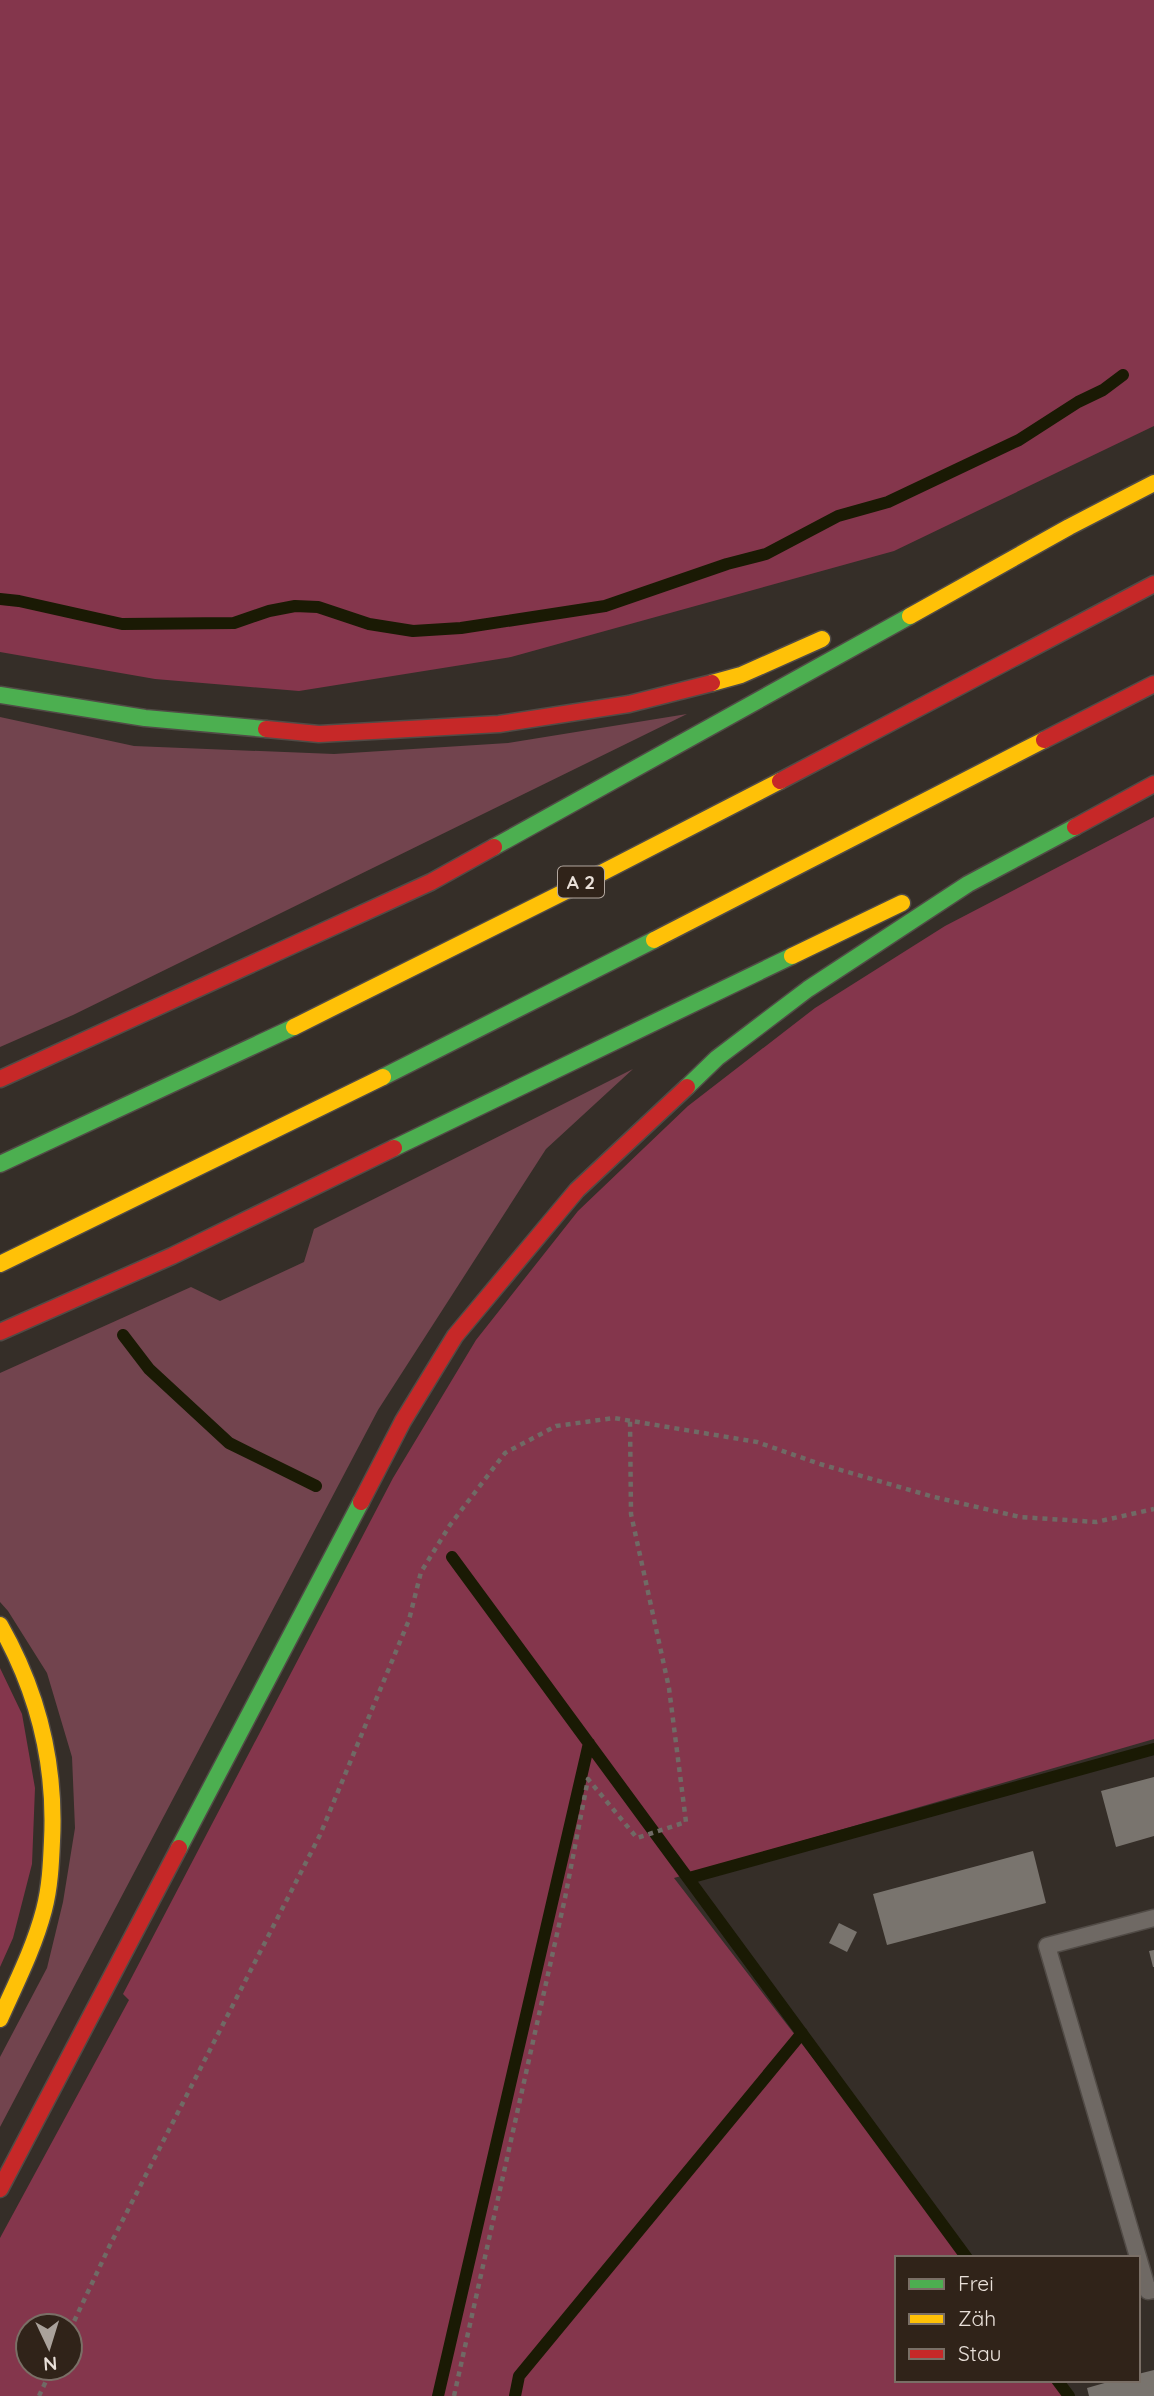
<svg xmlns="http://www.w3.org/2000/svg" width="1154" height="2396" font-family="Quicksand,sans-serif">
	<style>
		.green { fill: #72444e }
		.forest { fill: #84364c; fill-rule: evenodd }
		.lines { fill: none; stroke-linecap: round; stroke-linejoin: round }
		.stream { stroke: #1a1a04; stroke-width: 12 }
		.building { fill: #79746e }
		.lane-casing { stroke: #514b46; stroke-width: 19 }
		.fast-casing { stroke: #514b46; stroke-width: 19 }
		.slow-casing { stroke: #514b46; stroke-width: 19 }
		.jam-casing { stroke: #514b46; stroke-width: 19 }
		.path { stroke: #706a65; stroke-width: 4.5; stroke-dasharray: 5 5; stroke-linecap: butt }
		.lane { stroke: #6f6964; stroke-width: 16 }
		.fast { stroke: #4caf50; stroke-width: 16 }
		.slow { stroke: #ffc107; stroke-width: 16 }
		.jam { stroke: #c62828; stroke-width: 16 }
		.labels { text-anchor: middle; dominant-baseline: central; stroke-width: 7; stroke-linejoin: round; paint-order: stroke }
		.shield { fill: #302319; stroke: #b2a79f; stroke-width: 2 }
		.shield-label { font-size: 19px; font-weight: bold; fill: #e9e0d9 }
	</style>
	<rect width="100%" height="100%" fill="#352e28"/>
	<path class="green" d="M 687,714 L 73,1015 L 0,1047 L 0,717 L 134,746 L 334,754 L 508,743 Z
		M 633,1069 L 546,1149 L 378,1410 L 0,2127 L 0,2057 L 47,1968 L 63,1902 L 75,1828 L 72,1757 L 47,1673 L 8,1611 L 0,1602 L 0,1373 L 191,1287 L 220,1301 L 304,1262 L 314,1229 Z"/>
	<path class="forest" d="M 0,0 L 1154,0 L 1154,426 L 894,551 L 511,657 L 299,691 L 155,679 L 0,652 Z
		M 1154,817 L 1154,1739 L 674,1878 L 967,2258 L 897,2258 L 897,2380 L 1061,2380 L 1067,2388 L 1069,2396 L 0,2396 L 0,2238 L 129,2000 L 123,1994 L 393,1478 L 476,1340 L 578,1211 L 688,1106 L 815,1008 L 945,926 ZM 28,2326 L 70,2326 L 70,2368 L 28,2368 Z
		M 0,1668 L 22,1714 L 35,1788 L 32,1864 L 13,1938 L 0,1967 Z"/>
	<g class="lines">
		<path class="stream" d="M 0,599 L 19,601 L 122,624 L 234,623 L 269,611 L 295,606 L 318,607 L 369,624 L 413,631 L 461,628 L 605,606 L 727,564 L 766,554 L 838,516 L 888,502 L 1019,440 L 1078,402 L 1103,390 L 1123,375
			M 123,1335 L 149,1369 L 229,1443 L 316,1486
			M 452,1557 L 967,2258
			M 689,1878 L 1154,1749
			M 1057,2380 L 1069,2396
			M 438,2396 L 589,1743
			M 515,2396 L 519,2376 L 802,2033"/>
	</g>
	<path class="building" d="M 1154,1777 L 1154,1836 L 1116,1847 L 1101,1791 Z
		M 1033,1851 L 1046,1903 L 887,1945 L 873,1894 Z
		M 839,1923 L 857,1932 L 847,1952 L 829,1943 Z
		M 1154,1950 L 1154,1967 L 1153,1967 L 1149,1951 Z
		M 1154,2370 L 1154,2396 L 1089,2396 L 1087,2388 L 1115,2380 L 1138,2380 L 1138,2374 Z"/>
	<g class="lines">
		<g class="lane-casing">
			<path id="lane" d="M 1154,1918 L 1047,1946 L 1148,2291 L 1154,2290"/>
		</g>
		<g class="fast-casing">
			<path id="fast" d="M 0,695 L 145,718 L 266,729
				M 494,847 L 910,616
				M 383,1077 L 654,940
				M 687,1087 L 717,1058 L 808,989 L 968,884 L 1075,827
				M 394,1148 L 792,956
				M 0,1164 L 294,1027
				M 179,1848 L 361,1502"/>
		</g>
		<g class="slow-casing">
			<path id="slow" d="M 910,616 L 1069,527 L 1154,483
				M 712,683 L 741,675 L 822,639
				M 654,940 L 1044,740
				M 792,956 L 902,903
				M 294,1027 L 582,883 L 780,781
				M 0,1264 L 383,1077
				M 0,1625 C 38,1692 56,1763 52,1841 C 51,1864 50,1887 44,1910 C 34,1948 16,1983 0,2019"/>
		</g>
		<g class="jam-casing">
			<path id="jam" d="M 266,729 L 319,734 L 499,724 L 629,704 L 712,683
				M 1044,740 L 1154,684
				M 780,781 L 1154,584
				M 1075,827 L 1154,784
				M 0,1079 L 431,882 L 494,847
				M 0,1332 L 172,1256 L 394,1148
				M 361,1502 L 403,1421 L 455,1336 L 577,1190 L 687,1087
				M 0,2189 L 179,1848"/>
		</g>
		<path class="path" d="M 70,2330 L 110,2245 L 320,1835 L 409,1620 L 421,1572 L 450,1525 L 505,1453 L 556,1426 L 614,1418 L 757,1442 L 820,1464 L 934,1497 L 1020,1517 L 1096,1522 L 1154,1509
			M 39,2396 L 52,2368
			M 454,2396 L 565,1898 L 588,1779 L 637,1838 L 686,1822 L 669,1688 L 631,1514 L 630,1420"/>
		<use href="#lane" class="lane"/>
		<use href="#fast" class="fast"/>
		<use href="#slow" class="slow"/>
		<use href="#jam" class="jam"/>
	</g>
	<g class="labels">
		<rect class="shield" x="558" y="866.5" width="46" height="31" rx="5"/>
		<g class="shield-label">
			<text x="581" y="882">A 2</text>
		</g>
	</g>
	<rect x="895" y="2256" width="245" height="126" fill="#302319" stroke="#7a6f66" stroke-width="2"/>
	<rect x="909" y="2279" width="35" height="10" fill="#4caf50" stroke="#7a6f66" stroke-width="2"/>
	<text x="958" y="2291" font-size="21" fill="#e9e0d9">Frei</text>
	<rect x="909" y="2314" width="35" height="10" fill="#ffc107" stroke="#7a6f66" stroke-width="2"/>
	<text x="958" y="2326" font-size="21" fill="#e9e0d9">Zäh</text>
	<rect x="909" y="2349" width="35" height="10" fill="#c62828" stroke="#7a6f66" stroke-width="2"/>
	<text x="958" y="2361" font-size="21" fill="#e9e0d9">Stau</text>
	<g transform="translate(49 2347) rotate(176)"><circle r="33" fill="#302319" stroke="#7a6f66" stroke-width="2"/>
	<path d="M0-5L12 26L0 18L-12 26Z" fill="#aaa29b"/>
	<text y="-10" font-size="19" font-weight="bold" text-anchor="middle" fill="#e9e0d9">N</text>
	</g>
</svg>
